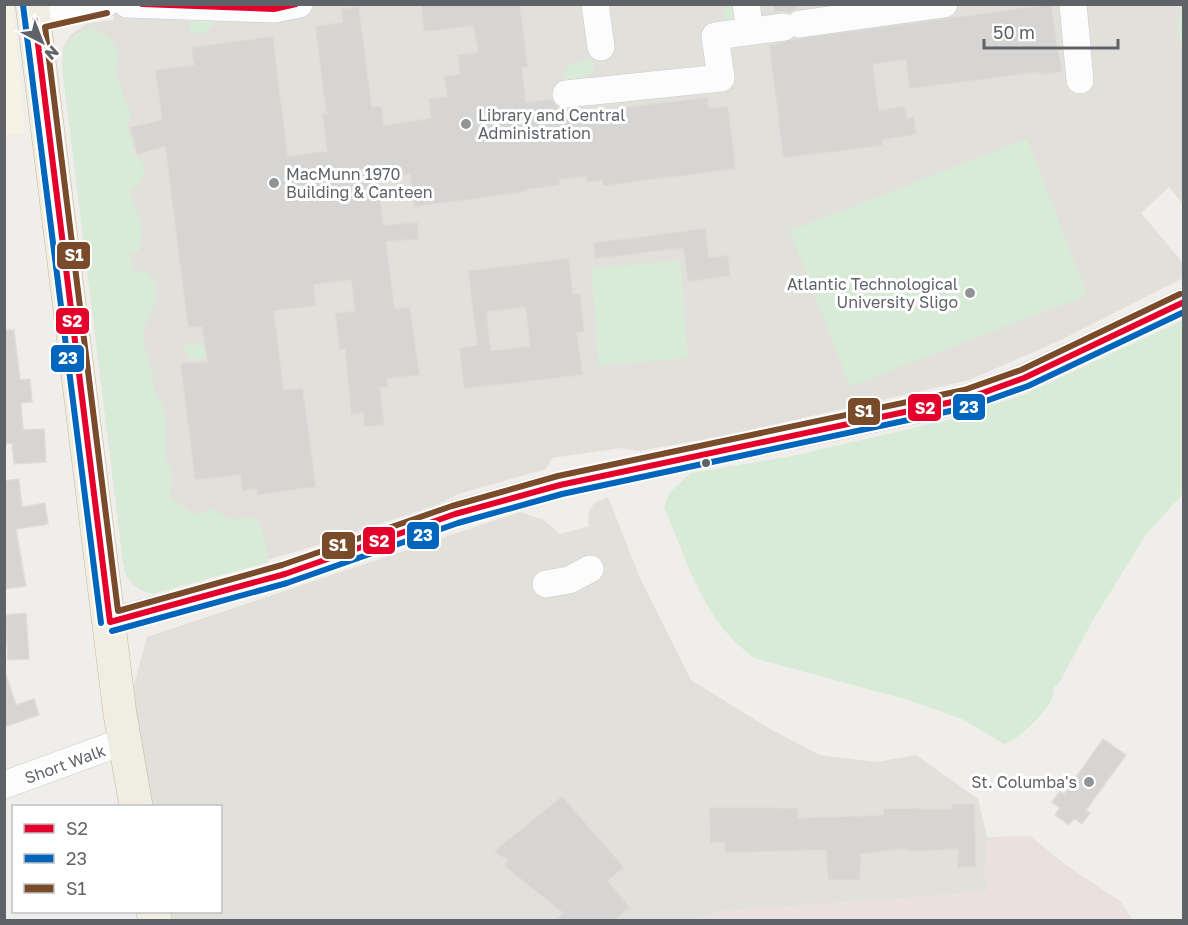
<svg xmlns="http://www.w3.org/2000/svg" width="1188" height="925" font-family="'Golos Text',sans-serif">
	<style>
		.commercial { fill: #f7f3e4 }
		.education { fill: #e2e0da }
		.medical { fill: #eae0de }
		.green { fill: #d8ebd6 }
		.building { fill: #d6d5d3; stroke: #deddd9; stroke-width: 1.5; fill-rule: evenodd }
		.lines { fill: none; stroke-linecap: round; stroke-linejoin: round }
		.minor-casing { stroke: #cbcccc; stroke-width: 28 }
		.highway-casing { stroke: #c8b996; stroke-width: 34 }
		.minor { stroke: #fdfcfc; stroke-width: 27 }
		.highway { stroke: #f0ede3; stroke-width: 33 }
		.bus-1-casing { stroke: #fff; stroke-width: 10 }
		.bus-2-casing { stroke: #fff; stroke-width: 10 }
		.bus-3-casing { stroke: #fff; stroke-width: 10 }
		.bus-1 { stroke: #e4002b; stroke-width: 6 }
		.bus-2 { stroke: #0065bd; stroke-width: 6 }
		.bus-3 { stroke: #7a4b2a; stroke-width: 6 }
		.poi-dot { fill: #919496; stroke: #fff; stroke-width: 2 }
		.bus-dot { fill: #5f6368; stroke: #fff; stroke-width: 2 }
		.labels { text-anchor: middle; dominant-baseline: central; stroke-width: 6; stroke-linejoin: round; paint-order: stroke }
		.poi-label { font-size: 16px; fill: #5f6368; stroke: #fff; text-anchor: start }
		.street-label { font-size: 16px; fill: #5f6368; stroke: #fff }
		.line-badge { stroke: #fff; stroke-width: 2 }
		.badge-label { font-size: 16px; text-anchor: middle; font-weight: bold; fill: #fff }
	</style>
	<rect width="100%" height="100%" fill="#efeeea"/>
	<path class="commercial" d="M 5,4 L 13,5 L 13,7 L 25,135 L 5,133 Z"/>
	<path class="education" d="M 114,4 L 1183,5 L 1183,204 L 1169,187 L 1141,213 L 1183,263 L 1183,278 L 1061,340 L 969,380 L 728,435 L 639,451 L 621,448 L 552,458 L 546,469 L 461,493 L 436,505 L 314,546 L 254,564 L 140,589 L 133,585 L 125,573 L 122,554 L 62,66 L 63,48 L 70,35 L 88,23 L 114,20 Z
		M 608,497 L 640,578 L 691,680 L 770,729 L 820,755 L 876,762 L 916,755 L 978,799 L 987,837 L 985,877 L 988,892 L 716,912 L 700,920 L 168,920 L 166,912 L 220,912 L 220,806 L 150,806 L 132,692 L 147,637 L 520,512 L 544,520 L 560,534 L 589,526 L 588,514 L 594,503 Z"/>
	<path class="medical" d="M 1030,836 L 1066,865 L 1120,901 L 1133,920 L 700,920 L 716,912 L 988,892 L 985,877 L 987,837 Z"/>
	<path class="green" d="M 724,5 L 742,5 L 745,28 L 727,30 Z
		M 1183,7 L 1183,52 L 1177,25 Z
		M 190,18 L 217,19 L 204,34 L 190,32 Z
		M 91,28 C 106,34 117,42 119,60 L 115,67 L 124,99 L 131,113 L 126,129 C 133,136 131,145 134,153 C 136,158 137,156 140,160 C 151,173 140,186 129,192 C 135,211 149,233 138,252 L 130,254 L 132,271 L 145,272 L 155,281 L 156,300 L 143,330 L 144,345 L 152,369 L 154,391 L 163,406 L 165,415 L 165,457 L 173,475 L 169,499 L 183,506 L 192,515 L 213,509 L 230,520 L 250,518 L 260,521 L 269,562 L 153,594 C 138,591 133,585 125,573 L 62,66 C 63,45 70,34 91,28 Z
		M 588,60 L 593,63 L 594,71 L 586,78 L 584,84 L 566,92 L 564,73 L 569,65 Z
		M 1027,139 L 1087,295 L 850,386 L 790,231 Z
		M 680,261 L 688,358 L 599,365 L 591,268 Z
		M 1183,320 L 1183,494 L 1147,533 L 1093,620 L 1058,685 L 1054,686 C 1053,689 1054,692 1053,695 C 1052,707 1016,743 1004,744 L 962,719 L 908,700 L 754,658 C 703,621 688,563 664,507 L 670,492 L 691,473 L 792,456 L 948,420 L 1026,394 Z
		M 206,344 L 210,358 L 190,360 L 183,345 Z"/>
	<path class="building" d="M 421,4 L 520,4 L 528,67 L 522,68 L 526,102 L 551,99 L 559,108 L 571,109 L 572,114 L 708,97 L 709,108 L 728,106 L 736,169 L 603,186 L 602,181 L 586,182 L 585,177 L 560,180 L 560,185 L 526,190 L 526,192 L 414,207 L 410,174 L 377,179 L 384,225 L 418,222 L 419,239 L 386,242 L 395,309 L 410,307 L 420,375 L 387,379 L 388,387 L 380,388 L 385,425 L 364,427 L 363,413 L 351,415 L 345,349 L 339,350 L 335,313 L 355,311 L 351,280 L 314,285 L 316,306 L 274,311 L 284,390 L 303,388 L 316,487 L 257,495 L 257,489 L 242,491 L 240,475 L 195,480 L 180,363 L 207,362 L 202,326 L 188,328 L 165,147 L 137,155 L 130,127 L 162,120 L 155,70 L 194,65 L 191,47 L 273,36 L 288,156 L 327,151 L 322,113 L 326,113 L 315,26 L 343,22 L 341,9 L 359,6 L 372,107 L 382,106 L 384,125 L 431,118 L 428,99 L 447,97 L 444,76 L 460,74 L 457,55 L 478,52 L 473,26 L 424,32 Z
		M 773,4 L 799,4 L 799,8 L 790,12 L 774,12 Z
		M 1051,4 L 1062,72 L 1041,75 L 1041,72 L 909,89 L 906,60 L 873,64 L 879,110 L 905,106 L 907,118 L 914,117 L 917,134 L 882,140 L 883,146 L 783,158 L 769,45 L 794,39 Z
		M 706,228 L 709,258 L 728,255 L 731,276 L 688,282 L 683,248 L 595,259 L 593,243 Z
		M 569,258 L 573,294 L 580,293 L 585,332 L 577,333 L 583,375 L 464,389 L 459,348 L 477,345 L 468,271 ZM 525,307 L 530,346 L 491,351 L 487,312 Z
		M 4,330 L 14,330 L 20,380 L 30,379 L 32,402 L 21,403 L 23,430 L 44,429 L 46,462 L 14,464 L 12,443 L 4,444 Z
		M 19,479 L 22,507 L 45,503 L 48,524 L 16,529 L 26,586 L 4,589 L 4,481 Z
		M 26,613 L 29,659 L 8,660 L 5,615 Z
		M 7,677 L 16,705 L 34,699 L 39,715 L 4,727 L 4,678 Z
		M 1103,739 L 1126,755 L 1086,810 L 1090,813 L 1082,824 L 1074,818 L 1069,825 L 1055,815 L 1060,808 L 1052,802 L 1060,791 L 1064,794 Z
		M 562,796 L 624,867 L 608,881 L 630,907 L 614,921 L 553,921 L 563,913 L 504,866 L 508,861 L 494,851 Z
		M 952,804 L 975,804 L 976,867 L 957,868 L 958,849 L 909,852 L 908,849 L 861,854 L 860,880 L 828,880 L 826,850 L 725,853 L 724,842 L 710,843 L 709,807 L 798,808 L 798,818 L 883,815 L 883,808 L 952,809 Z"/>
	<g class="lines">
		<g class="minor-casing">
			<path id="minor" d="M 127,4 L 274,9 L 299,4
				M 595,4 L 601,47
				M 746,4 L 750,31
				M 1073,4 L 1080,80
				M 35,20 L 105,4
				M 800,24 L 944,4
				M 566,94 L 721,78 L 715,36 L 784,27
				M 546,584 L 569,580 L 590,569
				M 110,622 L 285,574 L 455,514 L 560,485 L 966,399 L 1024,378 L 1184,302
				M 4,785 L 111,746 L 125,744"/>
		</g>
		<g class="highway-casing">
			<path id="highway" d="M 32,4 L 120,714 L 136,806
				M 153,912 L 155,920"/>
		</g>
		<use href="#minor" class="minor"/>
		<use href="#highway" class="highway"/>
		<g class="bus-1-casing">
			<path id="bus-1" d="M 142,4 L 274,9 L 296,4
				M 35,20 L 110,622
				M 110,622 L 285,574 L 455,514 L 560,485 L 966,399 L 1024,378 L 1184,302"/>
		</g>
		<g class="bus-2-casing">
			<path id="bus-2" d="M 23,5 L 101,623
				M 112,631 L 287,583 L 458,523 L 562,494 L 969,407 L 1028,386 L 1184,312"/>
		</g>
		<g class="bus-3-casing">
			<path id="bus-3" d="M 107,13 L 45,27 L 118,611 L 282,565 L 452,506 L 558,476 L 964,390 L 1021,370 L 1180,294"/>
		</g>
		<use href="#bus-1" class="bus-1"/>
		<use href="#bus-2" class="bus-2"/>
		<use href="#bus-3" class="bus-3"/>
	</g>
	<g class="poi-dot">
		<circle cx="466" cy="124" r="6"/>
		<circle cx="274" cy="183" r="6"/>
		<circle cx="970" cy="293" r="6"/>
		<circle cx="1089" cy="782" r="6"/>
	</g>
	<circle class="bus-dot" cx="706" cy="463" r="5"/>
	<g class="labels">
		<g class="poi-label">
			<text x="478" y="115">Library and Central<tspan x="478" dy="18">Administration</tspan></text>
			<text x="286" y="174">MacMunn 1970<tspan x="286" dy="18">Building &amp; Canteen</tspan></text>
			<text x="958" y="284" text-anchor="end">Atlantic Technological<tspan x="958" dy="18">University Sligo</tspan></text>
			<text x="1077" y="782" text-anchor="end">St. Columba's</text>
		</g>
		<g class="street-label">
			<text transform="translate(65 764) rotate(-20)">Short Walk</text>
		</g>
	</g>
	<g class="line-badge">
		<rect x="56" y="241" width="35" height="29" rx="6" fill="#7a4b2a"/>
		<rect x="55" y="307" width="35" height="28" rx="6" fill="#e4002b"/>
		<rect x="50" y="344" width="35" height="29" rx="6" fill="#0065bd"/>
		<rect x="952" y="393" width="34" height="28" rx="6" fill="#0065bd"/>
		<rect x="907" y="393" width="35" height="29" rx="6" fill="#e4002b"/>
		<rect x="847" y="397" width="34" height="29" rx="6" fill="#7a4b2a"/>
		<rect x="406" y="521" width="34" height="29" rx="6" fill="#0065bd"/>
		<rect x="362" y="526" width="34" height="29" rx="6" fill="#e4002b"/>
		<rect x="321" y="531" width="35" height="29" rx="6" fill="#7a4b2a"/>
	</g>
	<g class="badge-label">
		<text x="74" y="261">S1</text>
		<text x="72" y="327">S2</text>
		<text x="68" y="364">23</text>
		<text x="969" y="413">23</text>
		<text x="925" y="414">S2</text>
		<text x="864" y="417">S1</text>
		<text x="423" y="541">23</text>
		<text x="379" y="547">S2</text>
		<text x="338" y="551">S1</text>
	</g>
	<rect width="1188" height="925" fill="none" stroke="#5f6368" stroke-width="12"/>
	<rect x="12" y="805" width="210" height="108" fill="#ffffff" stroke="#bfc1c3" stroke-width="1.5"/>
	<rect x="24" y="824" width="30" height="9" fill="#e4002b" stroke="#bfc1c3" stroke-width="1.5"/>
	<text x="66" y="835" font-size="18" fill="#5f6368">S2</text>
	<rect x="24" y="854" width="30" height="9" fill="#0065bd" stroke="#bfc1c3" stroke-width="1.5"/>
	<text x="66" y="865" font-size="18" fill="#5f6368">23</text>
	<rect x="24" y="884" width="30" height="9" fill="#7a4b2a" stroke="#bfc1c3" stroke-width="1.5"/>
	<text x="66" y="895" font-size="18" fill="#5f6368">S1</text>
	<g transform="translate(42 42) rotate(138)" stroke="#ffffff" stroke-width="4.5" paint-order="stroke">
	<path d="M0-4.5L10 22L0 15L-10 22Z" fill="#5f6368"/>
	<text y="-9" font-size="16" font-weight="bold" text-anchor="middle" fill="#5f6368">N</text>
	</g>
	<path d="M984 39v9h134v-9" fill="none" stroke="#5f6368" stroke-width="3"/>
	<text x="993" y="39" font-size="18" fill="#5f6368" stroke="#ffffff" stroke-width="4.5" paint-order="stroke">50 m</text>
</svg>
